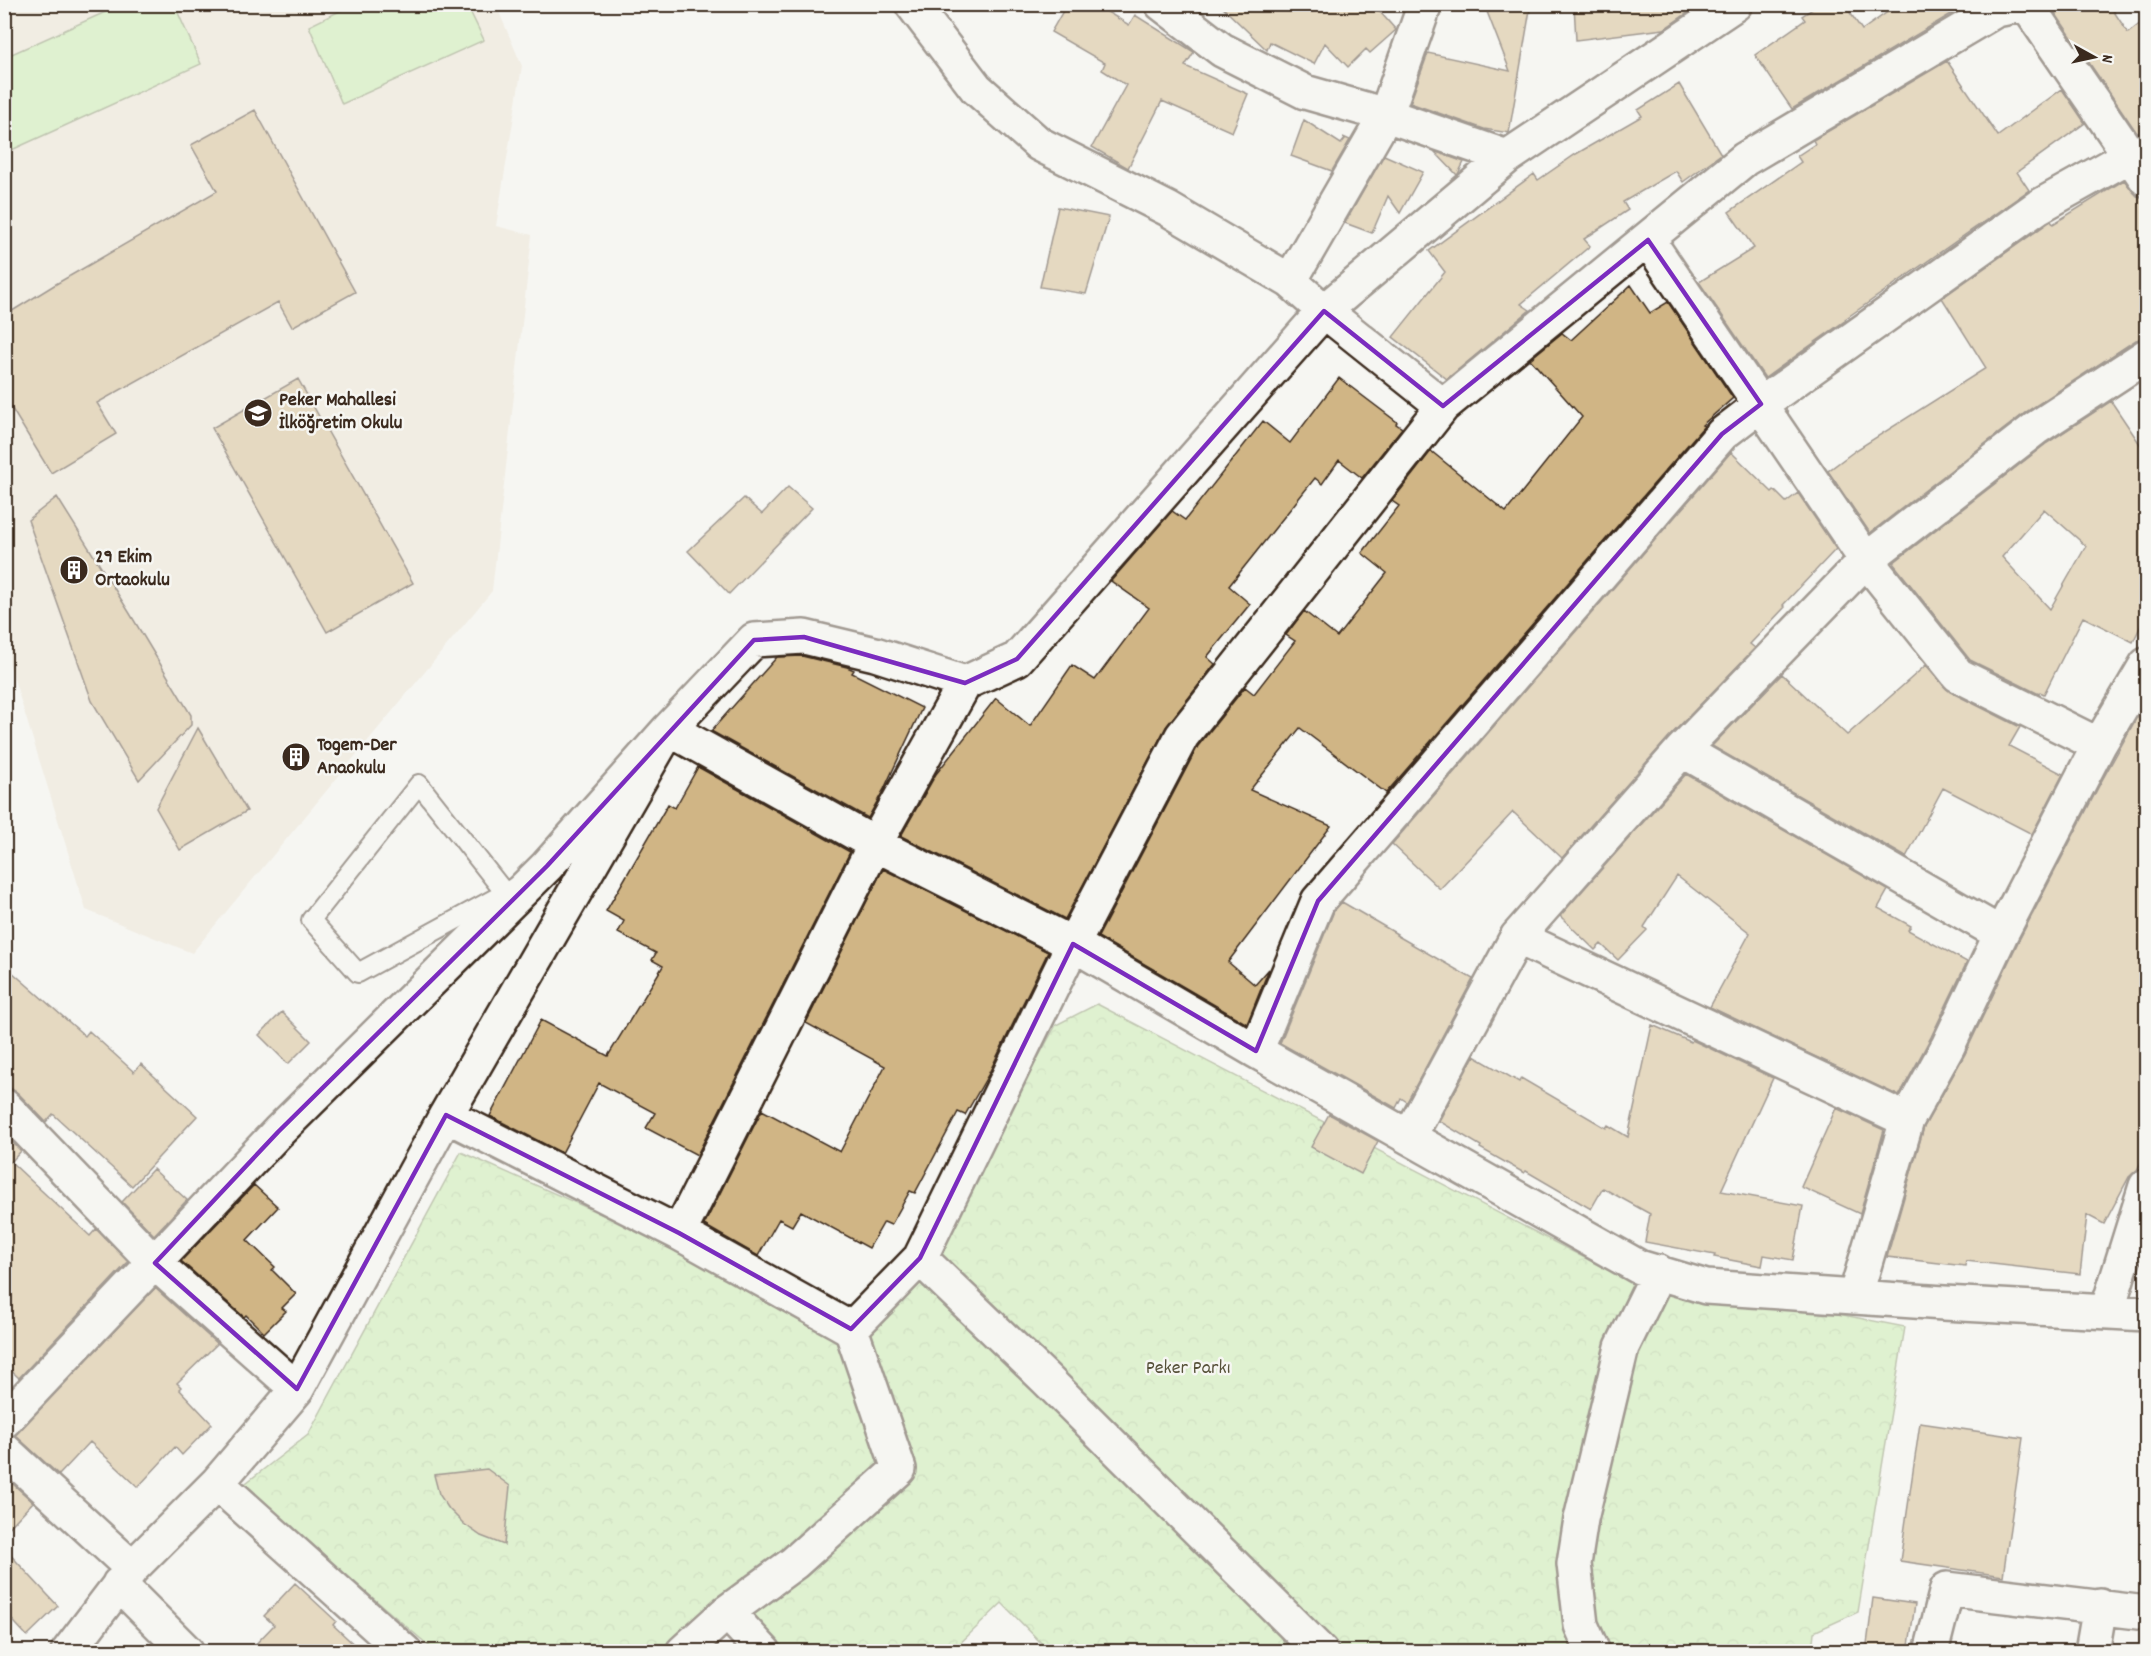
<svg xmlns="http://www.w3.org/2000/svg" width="2151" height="1656" font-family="Dekko,sans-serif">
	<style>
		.built { fill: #ebe2d1 }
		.green { fill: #c3eba6; stroke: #7f8a62; stroke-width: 1.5 }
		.forest { fill: url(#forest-crowns); stroke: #7f8a62; stroke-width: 1.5 }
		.building { fill: #d0b585; stroke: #3b2a1e; stroke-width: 1.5; fill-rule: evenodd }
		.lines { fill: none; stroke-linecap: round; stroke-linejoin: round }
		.service-casing { stroke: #3b2a1e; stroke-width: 22 }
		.minor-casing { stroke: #3b2a1e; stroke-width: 38 }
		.service { stroke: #f6f6f2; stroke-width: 18 }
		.minor { stroke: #f6f6f2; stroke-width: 33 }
		.marked { fill: none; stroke: #7b2cbf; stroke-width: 4.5; stroke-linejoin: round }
		.labels { text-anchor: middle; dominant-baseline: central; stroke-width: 5; stroke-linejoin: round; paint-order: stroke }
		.poi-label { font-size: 20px; font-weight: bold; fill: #3b2a1e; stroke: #f6f6f2; text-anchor: start }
		.park-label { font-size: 20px; fill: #565139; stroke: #f6f6f2 }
	</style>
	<defs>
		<pattern id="forest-crowns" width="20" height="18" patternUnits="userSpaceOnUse" patternTransform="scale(1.5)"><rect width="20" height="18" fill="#c3eba6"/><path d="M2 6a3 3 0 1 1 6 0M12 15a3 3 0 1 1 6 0" fill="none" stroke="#a8ca8e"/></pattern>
	</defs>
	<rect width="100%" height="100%" fill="#f6f6f2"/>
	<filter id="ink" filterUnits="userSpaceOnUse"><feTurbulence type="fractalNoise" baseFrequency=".0167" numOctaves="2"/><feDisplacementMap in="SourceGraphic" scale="12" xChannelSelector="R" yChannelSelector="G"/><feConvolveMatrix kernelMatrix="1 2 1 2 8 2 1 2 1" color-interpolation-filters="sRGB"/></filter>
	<g filter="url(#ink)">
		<path class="built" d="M 4,5 L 496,5 L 522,66 L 496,226 L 532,235 L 492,591 L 192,953 L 86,910 L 5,650 Z"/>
		<path class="green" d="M 174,4 L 201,64 L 5,153 L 5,57 L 121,5 Z
			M 354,4 L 467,5 L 484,40 L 342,104 L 309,26 Z"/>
		<path class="forest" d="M 1097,1004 L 1606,1269 L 1905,1327 L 1858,1612 L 1814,1632 L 1812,1651 L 1049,1651 L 1002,1603 L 952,1651 L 779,1651 L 742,1611 L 684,1651 L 435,1651 L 242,1486 L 308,1435 L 461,1152 L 863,1330 L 919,1273 L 1056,1025 Z"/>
		<path class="building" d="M 1067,4 L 1094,4 L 1129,25 L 1135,15 L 1194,52 L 1185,66 L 1248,94 L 1232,132 L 1162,101 L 1128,168 L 1092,147 L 1126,85 L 1102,70 L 1105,63 L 1051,32 Z
			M 1219,4 L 1373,4 L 1396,30 L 1370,53 L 1366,49 L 1348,67 L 1325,43 L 1314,64 L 1270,42 L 1267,50 Z
			M 1484,4 L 1531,4 L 1509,133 L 1484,129 L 1410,103 L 1428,53 L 1510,71 Z
			M 1605,4 L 1699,4 L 1699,5 L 1664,29 L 1576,40 L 1574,5 Z
			M 1820,4 L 1844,4 L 1862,30 L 1899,4 L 1968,4 L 1792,109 L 1755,55 L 1805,20 L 1802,16 Z
			M 2049,4 L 2109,4 L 2128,33 L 2146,19 L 2146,132 L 2137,133 Z
			M 1947,61 L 1998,136 L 2062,89 L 2085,123 L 2017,172 L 2029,190 L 1845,319 L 1846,320 L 1765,378 L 1699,282 L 1754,248 L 1729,212 L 1801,162 L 1797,156 L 1815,144 L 1813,140 Z
			M 1679,84 L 1721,154 L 1683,182 L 1676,171 L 1623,202 L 1628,210 L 1584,239 L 1590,246 L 1521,304 L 1530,310 L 1447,379 L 1393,337 L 1445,272 L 1429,251 L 1534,174 L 1538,180 L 1576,154 L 1642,116 L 1638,110 Z
			M 255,110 L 355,292 L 292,327 L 278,302 L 97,403 L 116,434 L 51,473 L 4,396 L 4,316 L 56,284 L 217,191 L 191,145 Z
			M 1304,120 L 1341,144 L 1345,139 L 1343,137 L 1350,140 L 1332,171 L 1291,156 Z
			M 1434,151 L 1464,162 L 1458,174 L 1457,175 Z
			M 1384,155 L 1423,172 L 1400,213 L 1388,196 L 1372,233 L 1345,223 Z
			M 2124,180 L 2137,196 L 2146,198 L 2146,338 L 2136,340 L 2026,412 L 1870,533 L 1828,471 L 1856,450 L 1986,368 L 1942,298 L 2048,223 L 2051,221 L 2053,224 Z
			M 1058,207 L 1109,217 L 1086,294 L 1040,287 Z
			M 1631,285 L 1650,313 L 1668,302 L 1733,398 L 1702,425 L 1704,426 L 1386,793 L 1300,728 L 1250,790 L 1331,826 L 1228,962 L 1255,985 L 1269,969 L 1247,1024 L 1098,937 L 1198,746 L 1245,687 L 1254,694 L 1295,641 L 1286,635 L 1304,611 L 1337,637 L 1387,573 L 1362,553 L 1399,506 L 1392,501 L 1431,451 L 1506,512 L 1582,417 L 1530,359 L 1562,333 L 1571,340 Z
			M 1339,378 L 1397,422 L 1396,424 L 1402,428 L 1362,478 L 1339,460 L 1322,484 L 1315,478 L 1229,586 L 1250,604 L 1207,657 L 1215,664 L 1166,727 L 1065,919 L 901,836 L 936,774 L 996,698 L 1030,726 L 1072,665 L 1095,680 L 1149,608 L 1111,581 L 1172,511 L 1185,520 L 1263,421 L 1290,443 Z
			M 298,379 L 413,583 L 327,632 L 212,428 Z
			M 2111,401 L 2146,453 L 2146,615 L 2133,642 L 2083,617 L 2044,694 L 2040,692 L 2039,694 L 1970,660 L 1893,563 L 2047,443 ZM 2044,509 L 2086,546 L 2050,609 L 2002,557 Z
			M 1731,452 L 1772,492 L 1774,490 L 1786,502 L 1798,493 L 1836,549 L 1783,605 L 1785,607 L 1750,644 L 1755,648 L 1668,738 L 1562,858 L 1513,812 L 1440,889 L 1392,844 Z
			M 788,487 L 812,508 L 729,594 L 688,551 L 744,498 L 762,514 Z
			M 57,497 L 129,612 L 191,715 L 191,725 L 139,780 L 92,701 L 28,520 Z
			M 802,656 L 847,667 L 854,670 L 852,673 L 922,708 L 884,789 L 868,818 L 711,731 L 777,657 Z
			M 1926,665 L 1950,692 L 2020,727 L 2009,746 L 2063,774 L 2032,834 L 1943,788 L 1906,857 L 1712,746 L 1782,674 L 1847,735 Z
			M 2146,701 L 2146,1153 L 2137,1170 L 2129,1177 L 2104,1224 L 2087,1215 L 2080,1274 L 1966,1261 L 1965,1266 L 1887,1257 L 1924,1127 L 1965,1054 L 2018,942 L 2101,782 Z
			M 198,728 L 247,811 L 180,850 L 156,808 Z
			M 698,767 L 850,852 L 697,1155 L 646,1128 L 655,1113 L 599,1083 L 562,1153 L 490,1116 L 541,1020 L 608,1056 L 663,966 L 652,960 L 656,953 L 618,933 L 624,921 L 606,911 L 668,804 L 675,808 Z
			M 1686,774 L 1888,890 L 1878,908 L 1911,926 L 1908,930 L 1967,962 L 1931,1037 L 1899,1096 L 1710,1007 L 1750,933 L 1677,876 L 1644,927 L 1647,930 L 1618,960 L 1601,944 L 1595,950 L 1560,916 Z
			M 883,869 L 1048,952 L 988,1075 L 965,1115 L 958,1112 L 915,1193 L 910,1191 L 891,1225 L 884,1222 L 869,1248 L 801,1211 L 792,1226 L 779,1219 L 758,1256 L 704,1225 L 762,1110 L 840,1152 L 885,1066 L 806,1023 Z
			M 1342,902 L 1397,934 L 1396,935 L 1473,979 L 1407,1102 L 1401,1098 L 1396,1108 L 1280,1043 L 1334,911 Z
			M 4,965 L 85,1036 L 89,1031 L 134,1072 L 141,1064 L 197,1116 L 132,1186 L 53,1114 L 46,1122 L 18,1093 L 10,1088 L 4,1088 Z
			M 282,1012 L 311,1041 L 288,1064 L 259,1035 Z
			M 1652,1025 L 1691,1042 L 1692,1040 L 1773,1078 L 1721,1191 L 1803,1206 L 1793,1260 L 1764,1255 L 1762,1266 L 1714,1257 L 1715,1255 L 1645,1242 L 1650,1214 L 1603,1188 L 1591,1209 L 1526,1171 L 1524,1173 L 1480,1148 L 1481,1146 L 1439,1121 L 1474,1056 L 1519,1082 L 1521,1078 L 1606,1128 L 1608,1125 L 1628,1137 Z
			M 1836,1108 L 1884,1130 L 1860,1214 L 1801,1187 Z
			M 1329,1114 L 1378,1141 L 1361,1174 L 1311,1147 Z
			M 4,1134 L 21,1151 L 11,1162 L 90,1236 L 96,1229 L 128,1262 L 19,1378 L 4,1364 Z
			M 153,1169 L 187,1200 L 154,1235 L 122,1202 Z
			M 254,1185 L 278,1207 L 247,1240 L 275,1267 L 272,1270 L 296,1294 L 282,1308 L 286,1311 L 264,1333 L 246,1315 L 244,1317 L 181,1261 Z
			M 155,1288 L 217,1344 L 177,1383 L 181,1387 L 179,1389 L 212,1424 L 182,1455 L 175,1447 L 138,1487 L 90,1442 L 59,1475 L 15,1435 Z
			M 1920,1423 L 2023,1438 L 2003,1576 L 1900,1561 Z
			M 487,1469 L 510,1486 L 504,1545 L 481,1536 L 464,1524 L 449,1509 L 439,1494 L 434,1475 Z
			M 4,1476 L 33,1502 L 4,1533 Z
			M 4,1548 L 58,1606 L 27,1636 L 4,1611 Z
			M 295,1583 L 336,1621 L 333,1625 L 362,1652 L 248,1652 L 274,1625 L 264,1616 Z
			M 1873,1598 L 1915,1604 L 1908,1652 L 1866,1652 Z"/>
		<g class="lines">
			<g class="service-casing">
				<path id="service" d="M 505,893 L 358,973 L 311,920 L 419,784 L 505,893 L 521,883"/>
			</g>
			<g class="minor-casing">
				<path id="minor" d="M 912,4 L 976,88 L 1039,144 L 1168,209 L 1290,281 L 1324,311 L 1443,406
					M 1162,4 L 1222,50 L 1305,92 L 1386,115 L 1507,157
					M 1648,240 L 1866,560 L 1958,675 L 2099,745
					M 1290,281 L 1386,115 L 1425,4
					M 1682,750 L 2001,934
					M 1517,937 L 1907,1120
					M 1256,1051 L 1318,901 L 1722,434 L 1761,404 L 2038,207 L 2131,155 L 2146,150
					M 4,1106 L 155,1263 L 297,1389
					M 446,1115 L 679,1233 L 851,1329
					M 1409,1137 L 1517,937 L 1682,750 L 1866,560 L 2036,428 L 2146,356
					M 679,1233 L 875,844 L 965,683
					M 920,1258 L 1045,1378 L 1321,1652
					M 1855,1297 L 1907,1120 L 1948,1046 L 2001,934 L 2099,745 L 2146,665
					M 2107,1311 L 2146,1186
					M 4,1421 L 278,1132 L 547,866 L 669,729 L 754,640 L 804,637 L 875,654 L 965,683 L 1017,659 L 1324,311 L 1507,157 L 1735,4
					M 4,1450 L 132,1568
					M 217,1483 L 405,1652
					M 119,1584 L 187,1652
					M 727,1612 L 764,1652
					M 68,1652 L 132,1568 L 217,1483 L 297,1389 L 446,1115 L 669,729 L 875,844 L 1073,944 L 1182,736 L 1443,406 L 1745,159 L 1996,10 L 2026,4 L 2146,179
					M 683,1652 L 727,1612 L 794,1563 L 899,1469 L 851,1329 L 920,1258 L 1073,944 L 1256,1051 L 1639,1267 L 1706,1287 L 1944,1303 L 2146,1314
					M 1593,1652 L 1581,1625 L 1574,1564 L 1581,1519 L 1622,1347 L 1659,1272
					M 1931,1652 L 1947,1589 L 2146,1613
					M 2092,1652 L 2100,1606"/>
			</g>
			<use href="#service" class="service"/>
			<use href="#minor" class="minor"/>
		</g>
	</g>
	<path d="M0 0H2151V1656H0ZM 1648,240 L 1761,404 L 1722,434 L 1318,901 L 1256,1051 L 1073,944 L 920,1258 L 851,1329 L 679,1233 L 446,1115 L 297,1389 L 155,1263 L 278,1132 L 547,866 L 754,640 L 804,637 L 965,683 L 1017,659 L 1324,311 L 1443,406 Z" fill="#f6f6f2" fill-opacity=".55" fill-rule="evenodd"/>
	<path class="marked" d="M 1648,240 L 1761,404 L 1722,434 L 1318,901 L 1256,1051 L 1073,944 L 920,1258 L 851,1329 L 679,1233 L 446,1115 L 297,1389 L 155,1263 L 278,1132 L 547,866 L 754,640 L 804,637 L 965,683 L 1017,659 L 1324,311 L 1443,406 Z"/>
	<defs>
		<g id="school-disc" transform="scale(1.5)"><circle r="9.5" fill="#3b2a1e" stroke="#f6f6f2"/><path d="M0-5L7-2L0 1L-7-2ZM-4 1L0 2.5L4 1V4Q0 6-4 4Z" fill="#fff"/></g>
		<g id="building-disc" transform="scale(1.5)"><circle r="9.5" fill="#3b2a1e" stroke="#f6f6f2"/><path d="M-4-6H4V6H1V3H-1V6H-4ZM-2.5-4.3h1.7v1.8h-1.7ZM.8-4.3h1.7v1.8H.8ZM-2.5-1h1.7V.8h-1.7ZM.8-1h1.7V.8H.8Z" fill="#fff"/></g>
	</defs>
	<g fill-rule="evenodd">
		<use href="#school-disc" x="258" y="413"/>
		<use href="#building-disc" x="74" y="570"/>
		<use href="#building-disc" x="296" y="757"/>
	</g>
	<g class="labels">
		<g class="poi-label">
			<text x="279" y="401">Peker Mahallesi<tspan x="279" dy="23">İlköğretim Okulu</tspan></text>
			<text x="95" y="558">29 Ekim<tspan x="95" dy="23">Ortaokulu</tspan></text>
			<text x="317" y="746">Togem-Der<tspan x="317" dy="23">Anaokulu</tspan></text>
		</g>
		<g class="park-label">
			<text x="1188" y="1369">Peker Parkı</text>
		</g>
	</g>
	<rect width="2151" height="1656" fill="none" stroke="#f6f6f2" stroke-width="24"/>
	<rect x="12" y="12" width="2127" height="1632" fill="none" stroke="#3b2a1e" stroke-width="2" filter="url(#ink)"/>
	<g transform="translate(2094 57) rotate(98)" stroke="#f6f6f2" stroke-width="4.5" paint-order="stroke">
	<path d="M0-4.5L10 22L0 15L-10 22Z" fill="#3b2a1e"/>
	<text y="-9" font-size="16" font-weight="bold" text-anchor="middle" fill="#3b2a1e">N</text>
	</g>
</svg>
